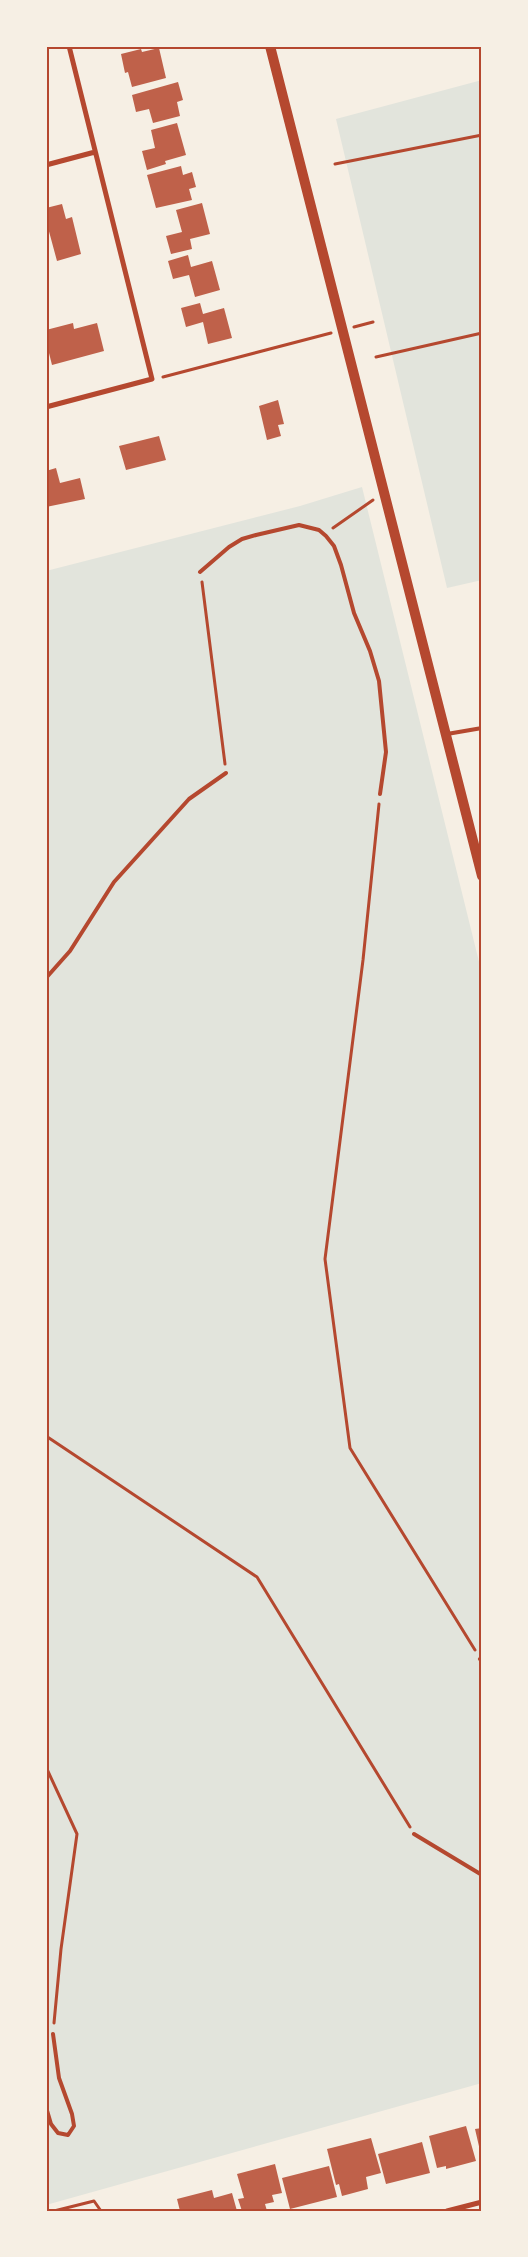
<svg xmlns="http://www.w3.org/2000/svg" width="528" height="2257" font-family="'Roboto Condensed',sans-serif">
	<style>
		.green { fill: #e2e4dc }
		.building { fill: #bf614a }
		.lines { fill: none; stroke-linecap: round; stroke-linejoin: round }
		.path { stroke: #b5482f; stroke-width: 3 }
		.service { stroke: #b5482f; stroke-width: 4 }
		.minor { stroke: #b5482f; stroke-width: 5 }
		.secondary { stroke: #b5482f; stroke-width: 10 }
		.neatline { fill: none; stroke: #b5482f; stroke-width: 2 }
	</style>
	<rect width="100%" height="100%" fill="#f6efe4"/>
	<path class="green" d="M 482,80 L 482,580 L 447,588 L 336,119 Z
		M 362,487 L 482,974 L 482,2083 L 46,2205 L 46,571 L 300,506 Z"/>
	<path class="building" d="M 159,48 L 166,78 L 132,87 L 128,72 L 125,73 L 121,54 L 141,49 L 142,52 Z
		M 178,82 L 183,100 L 177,102 L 180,116 L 153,123 L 149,109 L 136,112 L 132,95 Z
		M 177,123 L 186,155 L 165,161 L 166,164 L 147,170 L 142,151 L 155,148 L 151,130 Z
		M 181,166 L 183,175 L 192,172 L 196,187 L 189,189 L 192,200 L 156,208 L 147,175 Z
		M 202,203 L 210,234 L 190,239 L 192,249 L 171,254 L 166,236 L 182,232 L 176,210 Z
		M 62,204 L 66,219 L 72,217 L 81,254 L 57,261 L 47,224 L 49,224 L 46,208 Z
		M 188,255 L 191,267 L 212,261 L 220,290 L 195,297 L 189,275 L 173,279 L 168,261 Z
		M 200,303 L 203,314 L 224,308 L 232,338 L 208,344 L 203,322 L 186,327 L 181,308 Z
		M 73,323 L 74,329 L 97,323 L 104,351 L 52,365 L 46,341 L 46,330 Z
		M 278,400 L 284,424 L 278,425 L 281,436 L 267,440 L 259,406 Z
		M 159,436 L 166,460 L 126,470 L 119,446 Z
		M 56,468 L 60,483 L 80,478 L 85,499 L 46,507 L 46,471 Z
		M 466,2126 L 476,2161 L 446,2169 L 446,2166 L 437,2168 L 429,2136 Z
		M 482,2128 L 482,2154 L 481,2155 L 475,2129 Z
		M 371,2138 L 381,2173 L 366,2177 L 368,2189 L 342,2196 L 339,2184 L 336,2185 L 327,2149 Z
		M 422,2142 L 430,2173 L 386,2184 L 378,2154 Z
		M 275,2164 L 282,2193 L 272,2195 L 274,2202 L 265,2204 L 267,2211 L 242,2211 L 238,2199 L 244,2198 L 237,2174 Z
		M 329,2166 L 337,2197 L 290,2209 L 282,2178 Z
		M 212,2190 L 214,2198 L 232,2193 L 237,2211 L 180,2211 L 177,2199 Z"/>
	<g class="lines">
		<path class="path" d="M 335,164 L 482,135
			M 354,327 L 373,322
			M 376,357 L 482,333
			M 163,377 L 331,333
			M 333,528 L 373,500
			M 202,582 L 225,764
			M 379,804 L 363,960 L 325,1259 L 350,1448 L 475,1650
			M 46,1436 L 257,1577 L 410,1827
			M 46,1767 L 77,1834 L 61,1949 L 54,2023
			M 54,2211 L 94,2201 L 101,2211"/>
		<path class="service" d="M 200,572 L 229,547 L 242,539 L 256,535 L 299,525 L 319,530 L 326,536 L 334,546 L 341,565 L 354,613 L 370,651 L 379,681 L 386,752 L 380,794
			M 447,734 L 482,728
			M 46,978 L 70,951 L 114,882 L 189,799 L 226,773
			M 480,1659 L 482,1661
			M 414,1834 L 482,1875
			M 46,2107 L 51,2124 L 58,2133 L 68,2135 L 74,2126 L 72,2114 L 59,2078 L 53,2034"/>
		<path class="minor" d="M 46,165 L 95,152
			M 46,407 L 152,379 L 69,46
			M 447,2211 L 482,2202"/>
		<path class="secondary" d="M 270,46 L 482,876"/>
	</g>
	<rect width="528" height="2257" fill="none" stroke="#f6efe4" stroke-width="95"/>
	<rect x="48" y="48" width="432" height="2162" class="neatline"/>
</svg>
